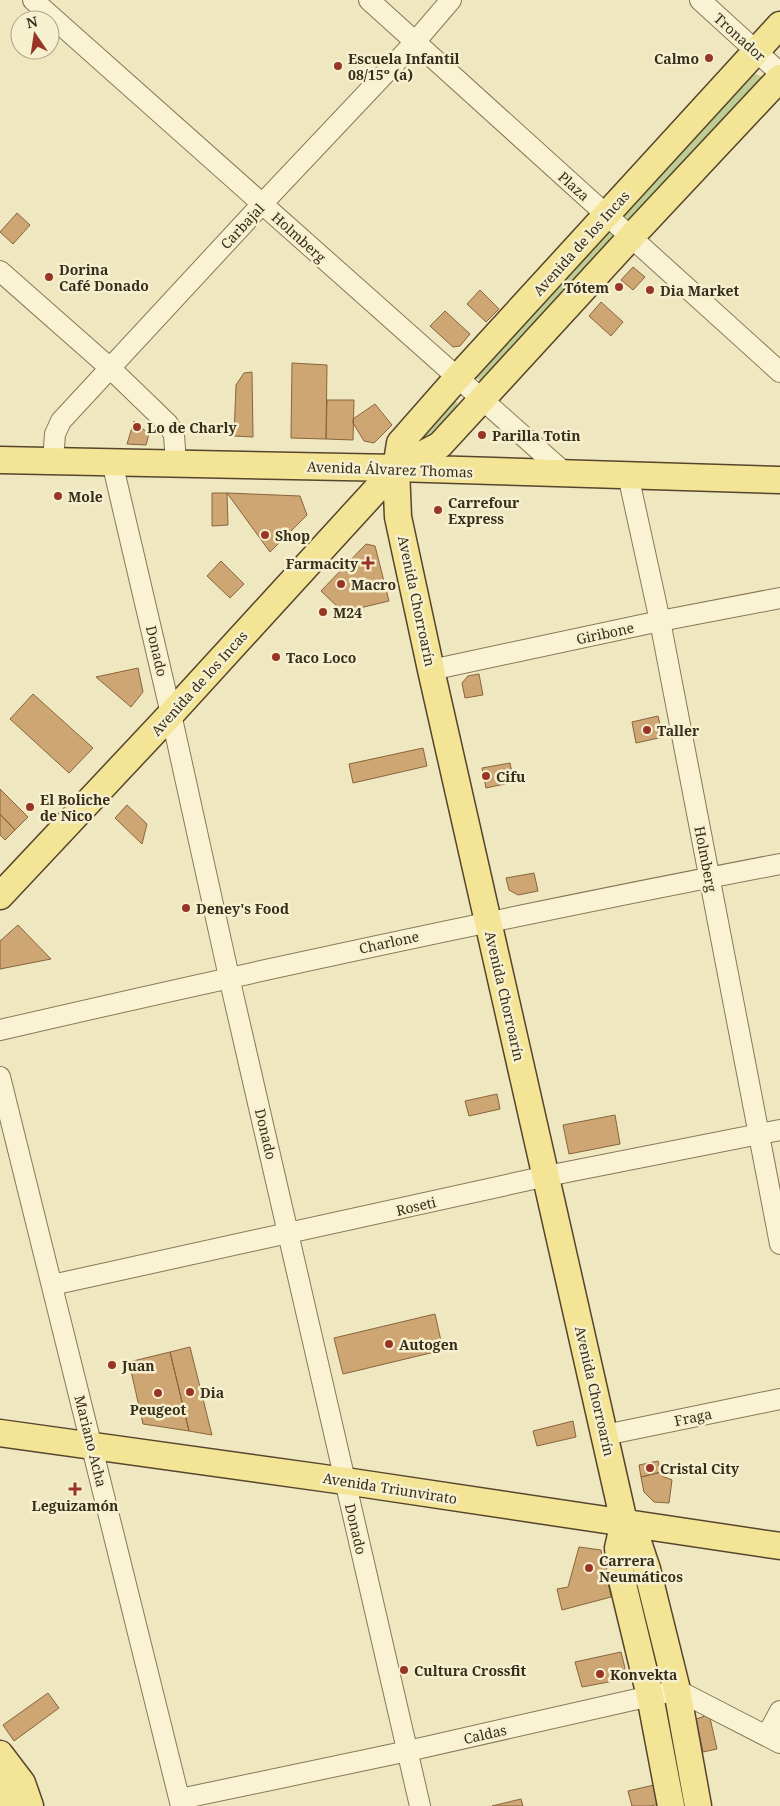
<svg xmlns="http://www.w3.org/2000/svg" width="780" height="1806" font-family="'Noto Serif',serif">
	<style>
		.green { fill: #becd93 }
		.building { fill: #cea674; stroke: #88653c }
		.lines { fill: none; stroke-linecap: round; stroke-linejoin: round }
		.minor-casing { stroke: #887857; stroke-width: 22 }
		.major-casing { stroke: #56452c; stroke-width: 29 }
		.minor { stroke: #faf3d3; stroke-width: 20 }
		.major { stroke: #f4e495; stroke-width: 26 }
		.poi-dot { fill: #993526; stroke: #f6f0cf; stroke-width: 2 }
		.labels { text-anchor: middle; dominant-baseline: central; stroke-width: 5; stroke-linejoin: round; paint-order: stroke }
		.street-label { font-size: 14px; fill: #372d1c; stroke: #f6f0cf }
		.poi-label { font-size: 14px; font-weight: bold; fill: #372d1c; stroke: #f6f0cf; text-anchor: start }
	</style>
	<rect width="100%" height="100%" fill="#efe7bf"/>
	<path class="green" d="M 756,74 L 762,77 L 764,83 L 635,216 L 628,219 L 624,217 L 622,213 L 750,75 Z
		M 609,230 L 614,235 L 614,240 L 486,379 C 480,381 477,380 474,375 Z
		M 452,399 L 456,401 L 459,409 L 418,449 L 415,433 Z"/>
	<path class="building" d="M 17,213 L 30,225 L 13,244 L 0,232 Z
		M 633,267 L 645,277 L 633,290 L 621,280 Z
		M 480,290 L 499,309 L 486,322 L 467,304 Z
		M 601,302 L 623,322 L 611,336 L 589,316 Z
		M 445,311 L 470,334 L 460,346 L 453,347 L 430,326 Z
		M 292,363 L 327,365 L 326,439 L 291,438 Z
		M 252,372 L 253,437 L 234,436 L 236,385 L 244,373 Z
		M 327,400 L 354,400 L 353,440 L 326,439 Z
		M 375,404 L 392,425 L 374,443 L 364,441 L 353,423 L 353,419 Z
		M 134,421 L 149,434 L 146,445 L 127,444 Z
		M 212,493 L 227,493 L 228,525 L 212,526 Z
		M 227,493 L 300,496 L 307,515 L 270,552 Z
		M 366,544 L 375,546 L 389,601 L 343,612 L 321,591 Z
		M 221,561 L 244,584 L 230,598 L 207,576 Z
		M 138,668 L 143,692 L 131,707 L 96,677 Z
		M 479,674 L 483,695 L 465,698 L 462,683 L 468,676 Z
		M 33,694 L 93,748 L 69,773 L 10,719 Z
		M 658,716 L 663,737 L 636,743 L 632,722 Z
		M 423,748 L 427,766 L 353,783 L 349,764 Z
		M 510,763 L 514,782 L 486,788 L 482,768 Z
		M 0,789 L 28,817 L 15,830 L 0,814 Z
		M 127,805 L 147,824 L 142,844 L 115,818 Z
		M 0,814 L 15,830 L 5,840 L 0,835 Z
		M 534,873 L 538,891 L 518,895 L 509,890 L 506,878 Z
		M 18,925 L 51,959 L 0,969 L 0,941 Z
		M 497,1094 L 500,1109 L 469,1116 L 465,1101 Z
		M 615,1115 L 620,1144 L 569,1154 L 563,1125 Z
		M 435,1314 L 443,1350 L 343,1374 L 334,1338 Z
		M 190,1347 L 212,1435 L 189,1431 L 170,1352 Z
		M 170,1352 L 189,1431 L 143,1424 L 129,1362 Z
		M 573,1421 L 576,1437 L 537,1446 L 533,1431 Z
		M 658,1461 L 661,1472 L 641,1477 L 639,1465 Z
		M 661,1472 L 662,1476 L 672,1480 L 669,1503 L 654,1502 L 644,1492 L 641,1477 Z
		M 579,1547 L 601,1550 L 611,1597 L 562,1610 L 557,1589 L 568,1587 Z
		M 621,1652 L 625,1668 L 619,1680 L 582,1687 L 575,1662 Z
		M 48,1693 L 59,1708 L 14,1741 L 3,1725 Z
		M 705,1716 L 710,1718 L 717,1749 L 703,1752 L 696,1719 Z
		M 654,1785 L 659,1804 L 651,1806 L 632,1806 L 628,1791 Z
		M 521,1799 L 523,1806 L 492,1806 Z"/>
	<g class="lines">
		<g class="minor-casing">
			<path id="minor" d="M 33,0 L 566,474
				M 369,0 L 780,372
				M 700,0 L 780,73
				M 0,271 L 110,368 L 168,424 L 174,435 L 176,464
				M 53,461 L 55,434 L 61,421 L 262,204 L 415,42 L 451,0
				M 112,462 L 171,714 L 229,977 L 420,1806
				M 628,475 L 660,621 L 780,1244
				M 431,670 L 660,621 L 780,598
				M 0,1030 C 259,970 519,914 780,864
				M 0,1077 L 181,1806
				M 52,1285 L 547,1176 L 780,1130
				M 605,1435 L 780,1399
				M 767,1735 L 780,1711
				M 180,1799 L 408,1751 L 677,1690 L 780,1743"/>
		</g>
		<g class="major-casing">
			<path id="major" d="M 0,460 L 396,468 L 780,480
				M 0,896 L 171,714 L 396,468 L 440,445 L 631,237 L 780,78
				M 0,1433 L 345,1481 L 780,1546
				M 624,1522 L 618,1548 L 621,1576 L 650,1696 L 671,1806
				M 0,1754 L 22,1783 L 30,1806
				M 0,1788 L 18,1806
				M 698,1806 L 677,1690 L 647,1569 L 638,1542 L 624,1522 L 431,670 L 398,517 L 396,468 L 400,443 L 458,377 L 780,25"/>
		</g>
		<use href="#minor" class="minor"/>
		<use href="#major" class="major"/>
	</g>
	<g class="poi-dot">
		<circle cx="709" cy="58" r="5"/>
		<circle cx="338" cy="66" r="5"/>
		<circle cx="49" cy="277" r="5"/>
		<circle cx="619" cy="287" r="5"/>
		<circle cx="650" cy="290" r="5"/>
		<circle cx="137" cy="427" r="5"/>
		<circle cx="482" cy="435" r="5"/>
		<circle cx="58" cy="496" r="5"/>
		<circle cx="438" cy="510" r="5"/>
		<circle cx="265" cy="535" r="5"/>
		<path d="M365.5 555.5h5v5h5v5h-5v5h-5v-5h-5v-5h5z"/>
		<circle cx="341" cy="584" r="5"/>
		<circle cx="323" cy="612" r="5"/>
		<circle cx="276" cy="657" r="5"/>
		<circle cx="647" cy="730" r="5"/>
		<circle cx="486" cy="776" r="5"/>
		<circle cx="30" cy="807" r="5"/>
		<circle cx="186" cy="908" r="5"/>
		<circle cx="389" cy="1344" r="5"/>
		<circle cx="112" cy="1365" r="5"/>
		<circle cx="190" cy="1392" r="5"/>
		<circle cx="158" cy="1393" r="5"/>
		<circle cx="650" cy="1468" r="5"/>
		<path d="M72.5 1481.5h5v5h5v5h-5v5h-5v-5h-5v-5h5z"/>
		<circle cx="589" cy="1568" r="5"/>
		<circle cx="404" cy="1670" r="5"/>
		<circle cx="600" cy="1674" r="5"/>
	</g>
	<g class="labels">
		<g class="street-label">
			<text transform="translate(740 37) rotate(42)">Tronador</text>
			<text transform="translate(574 186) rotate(42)">Plaza</text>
			<text transform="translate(242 226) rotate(-47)">Carbajal</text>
			<text transform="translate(299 237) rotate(42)">Holmberg</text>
			<text transform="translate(581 243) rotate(-48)">Avenida de los Incas</text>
			<text transform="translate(390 469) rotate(2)">Avenida Álvarez Thomas</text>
			<text transform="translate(417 601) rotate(78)">Avenida Chorroarín</text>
			<text transform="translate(605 633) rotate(-12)">Giribone</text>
			<text transform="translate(157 651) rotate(77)">Donado</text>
			<text transform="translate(199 683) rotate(-48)">Avenida de los Incas</text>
			<text transform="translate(706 859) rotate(79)">Holmberg</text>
			<text transform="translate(389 942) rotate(-12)">Charlone</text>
			<text transform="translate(505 996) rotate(77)">Avenida Chorroarín</text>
			<text transform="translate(266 1134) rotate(77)">Donado</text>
			<text transform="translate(416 1206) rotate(-13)">Roseti</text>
			<text transform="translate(595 1391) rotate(77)">Avenida Chorroarín</text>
			<text transform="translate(693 1417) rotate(-12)">Fraga</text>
			<text transform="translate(91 1441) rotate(76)">Mariano Acha</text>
			<text transform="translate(390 1488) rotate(9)">Avenida Triunvirato</text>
			<text transform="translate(356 1529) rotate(77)">Donado</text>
			<text transform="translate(485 1734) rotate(-13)">Caldas</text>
		</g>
		<g class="poi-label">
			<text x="348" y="58">Escuela Infantil<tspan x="348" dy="16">08/15º (a)</tspan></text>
			<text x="699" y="58" text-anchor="end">Calmo</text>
			<text x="59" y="269">Dorina<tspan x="59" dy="16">Café Donado</tspan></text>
			<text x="609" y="287" text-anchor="end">Tótem</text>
			<text x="660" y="290">Dia Market</text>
			<text x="147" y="427">Lo de Charly</text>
			<text x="492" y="435">Parilla Totin</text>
			<text x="68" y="496">Mole</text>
			<text x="448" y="502">Carrefour<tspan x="448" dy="16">Express</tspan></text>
			<text x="275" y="535">Shop</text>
			<text x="358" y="563" text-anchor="end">Farmacity</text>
			<text x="351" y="584">Macro</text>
			<text x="333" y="612">M24</text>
			<text x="286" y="657">Taco Loco</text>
			<text x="657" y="730">Taller</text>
			<text x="496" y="776">Cifu</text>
			<text x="40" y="799">El Boliche<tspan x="40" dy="16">de Nico</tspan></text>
			<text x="196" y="908">Deney's Food</text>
			<text x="399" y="1344">Autogen</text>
			<text x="122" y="1365">Juan</text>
			<text x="200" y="1392">Dia</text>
			<text x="158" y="1409" text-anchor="middle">Peugeot</text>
			<text x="660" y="1468">Cristal City</text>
			<text x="75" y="1505" text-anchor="middle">Leguizamón</text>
			<text x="599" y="1560">Carrera<tspan x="599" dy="16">Neumáticos</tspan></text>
			<text x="414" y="1670">Cultura Crossfit</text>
			<text x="610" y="1674">Konvekta</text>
		</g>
	</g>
	<g transform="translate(35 35) rotate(347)"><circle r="24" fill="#f6f0cf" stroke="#aaa287"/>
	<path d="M0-4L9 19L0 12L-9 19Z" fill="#993526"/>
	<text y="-8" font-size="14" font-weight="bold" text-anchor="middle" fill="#372d1c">N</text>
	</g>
</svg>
